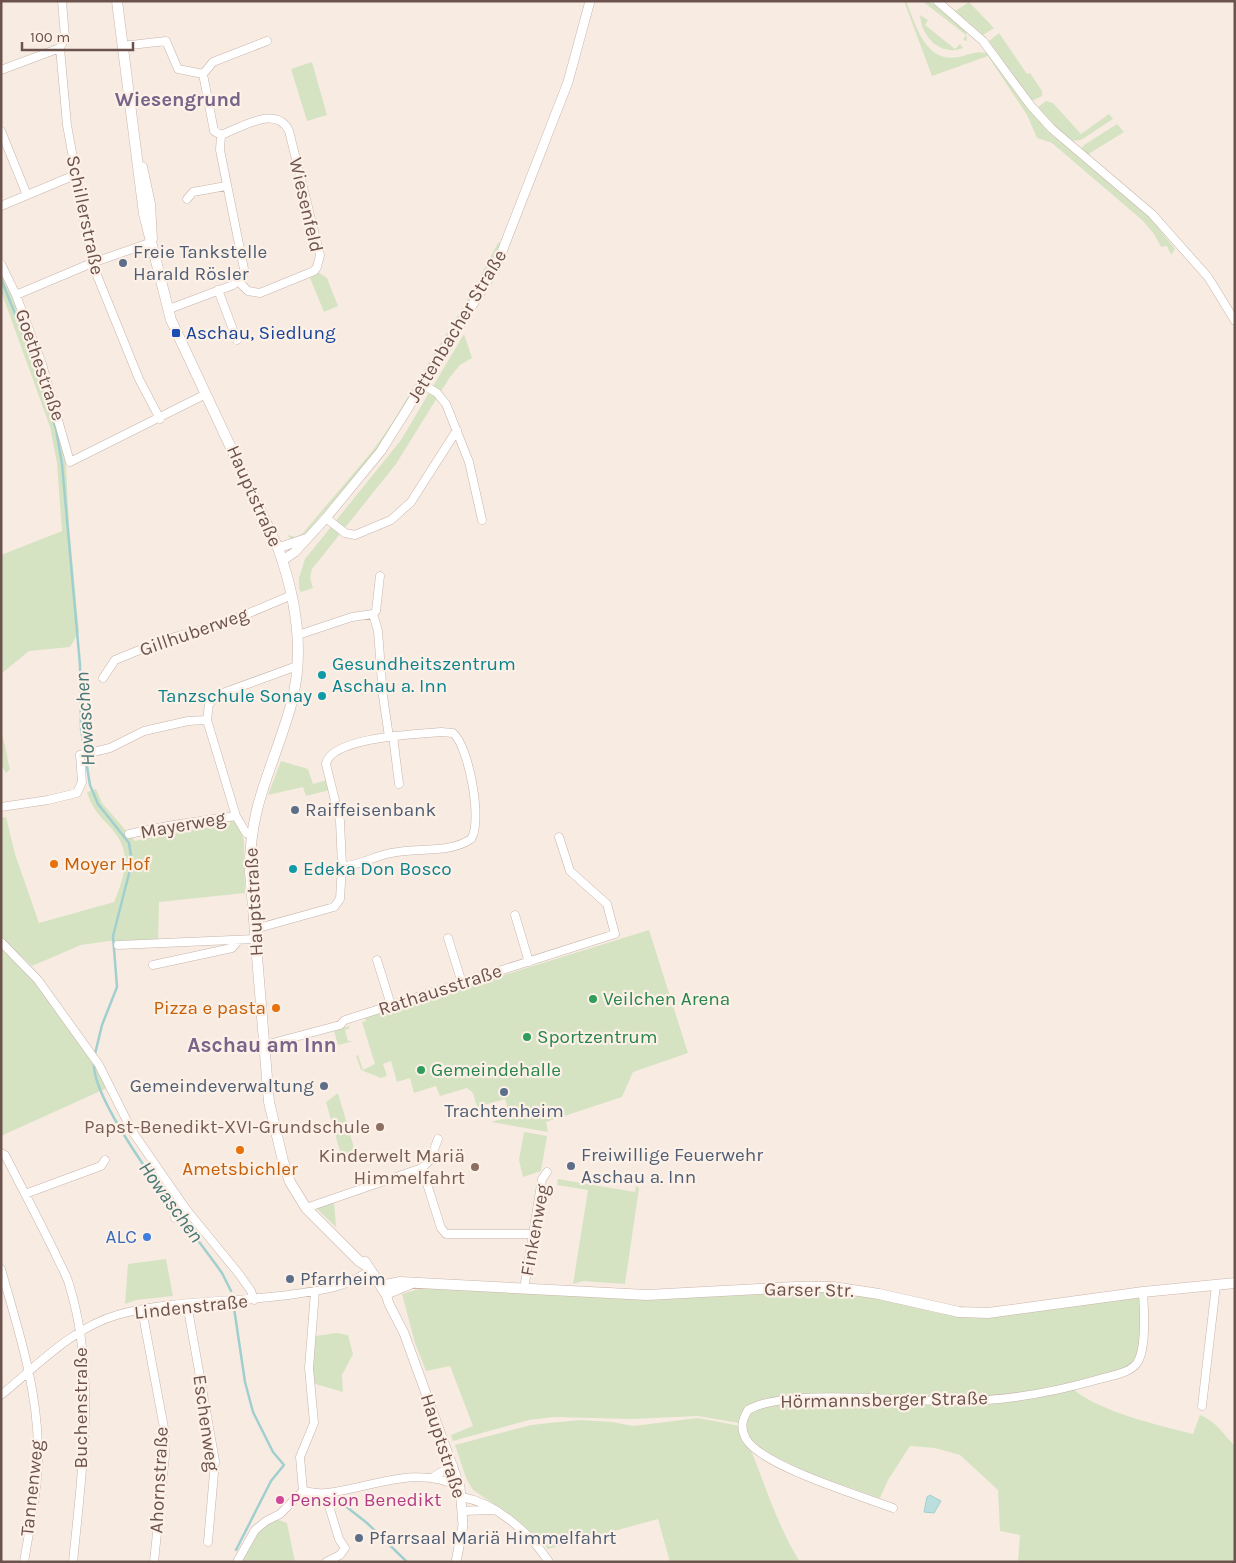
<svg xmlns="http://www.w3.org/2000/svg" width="1236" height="1563" font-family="Karla,sans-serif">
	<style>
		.green { fill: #d5e3c3 }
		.water { fill: #badfde; stroke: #a1cfcf }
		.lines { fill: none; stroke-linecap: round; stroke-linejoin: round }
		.stream { stroke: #a1cfcf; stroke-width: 2.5 }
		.minor-casing { stroke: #c7b3ab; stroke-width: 9 }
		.tertiary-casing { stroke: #c7b3ab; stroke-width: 10 }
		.secondary-casing { stroke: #ccb4ab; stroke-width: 11 }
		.minor { stroke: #fff; stroke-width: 8 }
		.tertiary { stroke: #fff; stroke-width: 9 }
		.secondary { stroke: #fff; stroke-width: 10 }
		.service-dot { fill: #5c6f8a; stroke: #fcf0e7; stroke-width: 2 }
		.transit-dot { fill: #1a4fb4; stroke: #fcf0e7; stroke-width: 2 }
		.culture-dot { fill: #0f9aa8; stroke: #fcf0e7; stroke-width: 2 }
		.food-dot { fill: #e8710a; stroke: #fcf0e7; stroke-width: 2 }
		.leisure-dot { fill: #2e9e5b; stroke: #fcf0e7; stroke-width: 2 }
		.education-dot { fill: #8d6e63; stroke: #fcf0e7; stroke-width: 2 }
		.shop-dot { fill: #3f7fe0; stroke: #fcf0e7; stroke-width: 2 }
		.hotel-dot { fill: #d1479c; stroke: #fcf0e7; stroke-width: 2 }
		.labels { text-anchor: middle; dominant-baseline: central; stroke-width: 4.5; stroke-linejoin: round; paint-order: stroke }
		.street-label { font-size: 19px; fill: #6c524c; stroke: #fcf0e7 }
		.service-label { font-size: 19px; fill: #4e5e75; stroke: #fcf0e7; text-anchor: start }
		.transit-label { font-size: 19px; fill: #164399; stroke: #fcf0e7; text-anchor: start }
		.culture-label { font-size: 19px; fill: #0d838f; stroke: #fcf0e7; text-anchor: start }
		.food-label { font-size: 19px; fill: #c56008; stroke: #fcf0e7; text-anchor: start }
		.leisure-label { font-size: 19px; fill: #27864d; stroke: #fcf0e7; text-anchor: start }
		.education-label { font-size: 19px; fill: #785e54; stroke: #fcf0e7; text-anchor: end }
		.shop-label { font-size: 19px; fill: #366cbe; stroke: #fcf0e7; text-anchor: end }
		.hotel-label { font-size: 19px; fill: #b23c85; stroke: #fcf0e7; text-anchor: start }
		.neighbourhood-label { font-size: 20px; font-weight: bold; fill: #776489; stroke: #fcf0e7 }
		.water-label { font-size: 20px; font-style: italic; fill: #467777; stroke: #fcf0e7 }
		.quarter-label { font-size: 21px; font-weight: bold; fill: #776489; stroke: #fcf0e7 }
	</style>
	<rect width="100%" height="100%" fill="#f8ece2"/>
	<path class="green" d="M 904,1 L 906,1 C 917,28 926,66 963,56 C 973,53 981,50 990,55 L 1017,95 L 1048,132 L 1149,216 L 1175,249 L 1171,255 L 1167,246 L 1161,247 L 1154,234 L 1142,220 L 1052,143 L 1037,138 L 1027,115 L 988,56 L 932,76 Z
		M 922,1 L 929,1 L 962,27 L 966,32 L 967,41 L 963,40 L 966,35 Z
		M 969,2 L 994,28 L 983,35 L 955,11 Z
		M 920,15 L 928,20 L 925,25 L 955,49 L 960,44 L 963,48 C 940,57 921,36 920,15 Z
		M 999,33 L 1027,74 L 1030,73 L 1042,91 L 1042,96 L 1034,100 L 1030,99 L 989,41 Z
		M 312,62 L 327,115 L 307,121 L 291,69 Z
		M 1046,101 L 1053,103 L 1081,134 L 1109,114 L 1113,119 L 1081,140 L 1069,141 L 1038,107 Z
		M 1117,124 L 1124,132 L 1087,155 L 1082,148 L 1084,145 Z
		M 502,242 L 481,283 L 398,419 L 371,457 L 306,533 L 292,540 L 287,535 L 296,537 L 303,533 L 374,449 L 392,423 L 473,290 L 498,243 Z
		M 1,272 L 14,297 L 59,428 L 66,466 L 69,525 L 79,632 L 70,647 L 29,651 L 1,674 L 1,555 L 62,531 L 57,463 L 50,427 L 1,291 Z
		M 318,272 L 327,278 L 338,306 L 324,312 L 310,278 Z
		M 464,334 L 472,358 L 460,365 L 450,377 L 396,464 L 312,569 L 310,578 L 313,588 L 301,592 L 299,589 L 299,578 L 305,559 L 401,440 Z
		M 1,734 C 7,746 6,757 10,769 L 6,773 L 1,765 Z
		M 281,761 L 308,769 L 313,784 L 327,780 L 330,790 L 306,796 L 303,787 L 268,795 Z
		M 96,789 L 102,803 L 135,841 L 174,832 L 230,825 L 230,820 L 237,822 L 244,841 L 245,893 L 159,902 L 158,942 L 109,941 L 81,945 L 32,966 L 1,938 L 1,818 L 6,817 L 15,854 L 39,923 L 114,902 C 122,883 131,859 119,839 C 108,820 95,818 87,792 Z
		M 649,930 L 688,1053 L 633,1072 L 622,1097 L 546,1122 L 548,1132 L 491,1122 L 524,1113 L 537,1119 L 536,1115 L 532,1116 L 530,1108 L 509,1114 L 505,1099 L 477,1107 L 473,1093 L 467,1088 L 440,1096 L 436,1086 L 414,1093 L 410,1078 L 397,1082 L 391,1061 L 383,1064 L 387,1076 L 381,1078 L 361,1070 L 356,1056 L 358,1055 L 363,1070 L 375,1064 L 362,1022 L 366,1021 L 365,1018 Z
		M 1,945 L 40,985 L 99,1070 L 107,1088 L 1,1136 Z
		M 349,1026 L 350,1028 L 345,1030 L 348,1041 L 354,1041 L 338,1045 L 334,1031 Z
		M 338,1093 L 357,1158 L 343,1162 L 326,1102 Z
		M 524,1132 L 547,1136 L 541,1171 L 523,1177 L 519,1160 Z
		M 558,1179 L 635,1192 L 636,1186 L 639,1188 L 625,1284 L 583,1281 L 573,1284 L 588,1190 L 557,1185 Z
		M 334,1201 L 336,1227 L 316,1208 Z
		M 166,1259 L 173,1296 L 136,1300 L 125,1304 L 128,1264 Z
		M 419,1289 L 832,1291 L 878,1298 L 937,1313 L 988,1317 L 1139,1297 L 1142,1301 L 1142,1331 L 1138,1357 L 1126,1369 L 1049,1389 L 988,1398 L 768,1399 L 747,1408 L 739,1423 L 698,1416 L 631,1419 L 554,1417 L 529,1420 L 453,1441 L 451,1435 L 473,1426 L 450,1366 L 426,1371 L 415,1343 L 402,1294 Z
		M 337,1333 L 348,1335 L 353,1354 L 342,1375 L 343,1392 L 312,1383 L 315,1336 Z
		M 1073,1389 C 1100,1412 1158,1425 1193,1434 L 1200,1415 C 1216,1421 1223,1434 1235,1446 L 1235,1562 L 1018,1562 L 1020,1535 L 1000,1531 L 998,1490 L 960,1455 L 935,1448 L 910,1446 L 888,1480 L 880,1498 L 876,1497 L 809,1473 L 765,1452 L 754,1444 L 746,1431 L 746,1417 L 750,1411 L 768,1403 L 833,1400 L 947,1403 Z
		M 698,1418 L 740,1426 C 762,1471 773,1519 800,1562 L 670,1562 L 658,1519 L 548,1549 L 518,1520 L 473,1490 L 466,1478 L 455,1445 L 531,1425 L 549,1423 L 581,1420 L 612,1422 L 633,1426 Z
		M 276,1519 L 287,1523 L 295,1562 L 241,1562 L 257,1531 Z"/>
	<path class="water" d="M 930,1495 L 941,1501 L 934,1513 L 924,1512 L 927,1497 Z"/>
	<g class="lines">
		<path class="stream" d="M 1,279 L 35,363 L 56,429 L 62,464 L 80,665 L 81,729 L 90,785 L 98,804 L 129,843 L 132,862 L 113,936 L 117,987 L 102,1025 L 95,1054
			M 94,1062 C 90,1105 194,1233 222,1273 L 231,1291
			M 234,1308 L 245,1382 L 253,1412 L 273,1452 L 284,1465 L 271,1481 L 236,1550
			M 334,1497 L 367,1523 L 407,1562"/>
		<g class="minor-casing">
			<path id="minor" d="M 62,1 L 65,37 L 60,48 L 67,125 L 92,263 L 139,379 L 160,419
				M 937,1 L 983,41 L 1031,106 L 1052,129 L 1152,214 L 1208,277 L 1235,321
				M 122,46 L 166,41 L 178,69 L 203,74
				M 1,70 L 60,48
				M 1,131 L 27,195
				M 221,135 C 240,128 277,104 289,131 L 320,255 L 317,267 L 314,271 L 260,293 L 248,291 L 238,281
				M 187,199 L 193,192 L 226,186
				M 1,206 L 75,175
				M 1,264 L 16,295 L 42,364 L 70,462 L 206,394
				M 218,290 L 237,340
				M 16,295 L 92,263 L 152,242
				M 169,309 L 233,285 L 243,276 L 244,269 L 220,150 L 221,135 L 214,131 L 203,74 L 213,62 L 267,41
				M 422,384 L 437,393 L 446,404 L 469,462 L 482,520
				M 326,518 L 345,533 L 355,535 L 391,520 L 411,502 L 457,430
				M 373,614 L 376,611 L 380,576
				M 298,635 L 352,617 L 373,614 L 378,631 L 383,696 L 389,737
				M 103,678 L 115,660 L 164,640 L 228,622 L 292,595
				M 441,732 L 453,733 C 469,746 483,823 471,839 C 449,854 416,847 391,853 C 374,856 360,866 342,866 L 340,821 L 326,764 C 331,737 417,734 441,732 Z
				M 393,736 L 399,784
				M 1,807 L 48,800 L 77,793 L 82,782 L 80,755 L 110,748 L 144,731 L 188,721 L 207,720
				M 129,834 L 173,825 L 236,816
				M 251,835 L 246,833 L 236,816 L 207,720 L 209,704 L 220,694 L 297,666
				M 515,915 L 529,962
				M 255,929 L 334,907 L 340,899 L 342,866
				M 448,938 L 462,983
				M 1,942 L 38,980 L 99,1065 L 132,1131 L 186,1209 L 239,1274 L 251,1291 L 254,1300
				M 118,945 L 255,939
				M 377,960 L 391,1005
				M 153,965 L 232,948 L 237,942
				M 265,1045 L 340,1025 L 345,1020 L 615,934 L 607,904 L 570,871 L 559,837
				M 1,1153 L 5,1155 C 22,1188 39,1220 55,1253 C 59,1263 66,1273 69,1284 C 97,1374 82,1470 73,1562
				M 422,1168 L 441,1228 L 446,1234 L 532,1234
				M 25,1194 L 101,1166 L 105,1160
				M 306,1208 L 422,1168 L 430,1160 L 438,1139
				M 175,1218 L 186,1209
				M 1,1269 C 18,1329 37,1386 38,1448 C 39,1486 30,1525 24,1562
				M 524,1289 L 542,1179 L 547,1172
				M 187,1304 L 215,1461 L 208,1542
				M 142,1310 L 164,1428 L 165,1455 L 154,1562
				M 1,1395 C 37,1366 72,1328 117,1315 C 174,1299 237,1303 295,1294 C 322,1290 348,1287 370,1270
				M 1202,1406 L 1216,1285
				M 433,1477 L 453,1465
				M 303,1491 L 300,1457 L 314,1423 L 309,1368 L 315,1291
				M 325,1493 L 339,1539 L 345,1548 L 340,1555 L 326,1562
				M 462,1497 C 496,1503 530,1533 549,1562
				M 893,1508 C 861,1496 762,1466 746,1439 C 740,1428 742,1420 748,1410 C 785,1388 901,1401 947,1401 C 997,1402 1047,1394 1096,1380 C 1109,1376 1129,1374 1137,1363 C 1147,1348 1144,1309 1143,1292
				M 463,1511 L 492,1510
				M 237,1562 L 255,1530 L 266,1521 L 280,1514 L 303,1491 C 311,1492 319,1494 327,1493 C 372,1488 416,1464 460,1487"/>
		</g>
		<g class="tertiary-casing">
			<path id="tertiary" d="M 278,548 L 305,539
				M 283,560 L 295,552 L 326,518 L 381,451 L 496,267 L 568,82 L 590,1
				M 386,1294 L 389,1304 L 404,1333 L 460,1487 L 463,1525 L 456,1562"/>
		</g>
		<g class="secondary-casing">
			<path id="secondary" d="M 117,1 L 144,214 L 171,320 L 278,548 C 296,598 305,654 291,705 C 274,766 249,805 250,871 L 269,1102 L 283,1161 L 290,1182 L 306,1208 L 359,1261 L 367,1266
				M 142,167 L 150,204 L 152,239
				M 365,1262 L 386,1294 L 410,1284
				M 381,1286 L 400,1282 L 647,1295 L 795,1287 L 833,1287 L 879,1294 L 959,1312 L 988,1313 L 1143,1292 L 1235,1283"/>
		</g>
		<use href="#minor" class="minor"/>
		<use href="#tertiary" class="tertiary"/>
		<use href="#secondary" class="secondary"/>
	</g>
	<g class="service-dot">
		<circle cx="123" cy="263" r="5"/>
		<circle cx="295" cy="810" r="5"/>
		<circle cx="324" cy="1086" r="5"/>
		<circle cx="504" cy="1092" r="5"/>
		<circle cx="571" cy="1166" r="5"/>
		<circle cx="290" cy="1279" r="5"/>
		<circle cx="359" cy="1538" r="5"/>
	</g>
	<rect class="transit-dot" x="171" y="328" width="10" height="10" rx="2.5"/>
	<g class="culture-dot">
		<circle cx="322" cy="675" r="5"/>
		<circle cx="322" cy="696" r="5"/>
		<circle cx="293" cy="869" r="5"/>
	</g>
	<g class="food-dot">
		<circle cx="54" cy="864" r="5"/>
		<circle cx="276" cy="1008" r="5"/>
		<circle cx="240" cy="1150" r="5"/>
	</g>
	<g class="leisure-dot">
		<circle cx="593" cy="999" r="5"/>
		<circle cx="527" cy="1037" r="5"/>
		<circle cx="421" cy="1070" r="5"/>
	</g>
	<g class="education-dot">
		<circle cx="380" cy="1127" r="5"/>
		<circle cx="475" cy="1167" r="5"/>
	</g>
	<circle class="shop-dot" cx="147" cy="1237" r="5"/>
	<circle class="hotel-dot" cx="280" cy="1500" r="5"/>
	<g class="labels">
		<g class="street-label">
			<text transform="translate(306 205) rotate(77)">Wiesenfeld</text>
			<text transform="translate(85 215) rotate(78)">Schillerstraße</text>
			<text transform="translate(457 326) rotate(-59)">Jettenbacher Straße</text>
			<text transform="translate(40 365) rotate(71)">Goethestraße</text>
			<text transform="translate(254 496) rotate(66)">Hauptstraße</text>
			<text transform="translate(194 632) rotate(-19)">Gillhuberweg</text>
			<text transform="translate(183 825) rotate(-10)">Mayerweg</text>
			<text transform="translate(254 902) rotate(-93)">Hauptstraße</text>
			<text transform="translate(440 990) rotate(-18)">Rathausstraße</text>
			<text transform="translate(535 1230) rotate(-80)">Finkenweg</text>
			<text transform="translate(809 1290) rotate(1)">Garser Str.</text>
			<text transform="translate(191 1307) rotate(-6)">Lindenstraße</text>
			<text transform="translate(884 1400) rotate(-1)">Hörmannsberger Straße</text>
			<text transform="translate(81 1408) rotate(-90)">Buchenstraße</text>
			<text transform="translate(206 1423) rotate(82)">Eschenweg</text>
			<text transform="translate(443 1446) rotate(72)">Hauptstraße</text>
			<text transform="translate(159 1480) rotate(-87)">Ahornstraße</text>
			<text transform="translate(32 1488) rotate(-84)">Tannenweg</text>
		</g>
		<g class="service-label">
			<text x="133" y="252">Freie Tankstelle<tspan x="133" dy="22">Harald Rösler</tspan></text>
			<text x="305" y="810">Raiffeisenbank</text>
			<text x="314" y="1086" text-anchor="end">Gemeindeverwaltung</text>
			<text x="504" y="1111" text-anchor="middle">Trachtenheim</text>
			<text x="581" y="1155">Freiwillige Feuerwehr<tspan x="581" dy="22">Aschau a. Inn</tspan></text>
			<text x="300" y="1279">Pfarrheim</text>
			<text x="369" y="1538">Pfarrsaal Mariä Himmelfahrt</text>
		</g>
		<g class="transit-label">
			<text x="186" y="333">Aschau, Siedlung</text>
		</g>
		<g class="culture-label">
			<text x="332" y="664">Gesundheitszentrum<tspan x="332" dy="22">Aschau a. Inn</tspan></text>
			<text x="312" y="696" text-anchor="end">Tanzschule Sonay</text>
			<text x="303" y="869">Edeka Don Bosco</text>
		</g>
		<g class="food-label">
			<text x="64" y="864">Moyer Hof</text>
			<text x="266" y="1008" text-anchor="end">Pizza e pasta</text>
			<text x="240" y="1169" text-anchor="middle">Ametsbichler</text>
		</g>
		<g class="leisure-label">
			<text x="603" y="999">Veilchen Arena</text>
			<text x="537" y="1037">Sportzentrum</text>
			<text x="431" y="1070">Gemeindehalle</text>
		</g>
		<g class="education-label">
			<text x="370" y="1127">Papst-Benedikt-XVI-Grundschule</text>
			<text x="465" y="1156">Kinderwelt Mariä<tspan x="465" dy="22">Himmelfahrt</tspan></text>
		</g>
		<g class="shop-label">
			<text x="137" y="1237">ALC</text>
		</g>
		<g class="hotel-label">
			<text x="290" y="1500">Pension Benedikt</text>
		</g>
		<g class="neighbourhood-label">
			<text x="178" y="99">Wiesengrund</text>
		</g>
		<g class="water-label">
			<text transform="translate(85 719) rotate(-94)">Howaschen</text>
			<text transform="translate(171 1202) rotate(54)">Howaschen</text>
		</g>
		<g class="quarter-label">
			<text x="262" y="1045">Aschau am Inn</text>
		</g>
	</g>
	<rect width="1236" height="1563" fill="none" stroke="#6c524c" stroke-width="5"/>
	<path d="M22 42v8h111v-8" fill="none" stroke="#6c524c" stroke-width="2.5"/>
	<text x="30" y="42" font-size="15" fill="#6c524c" stroke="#fcf0e7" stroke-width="4" paint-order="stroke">100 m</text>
</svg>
